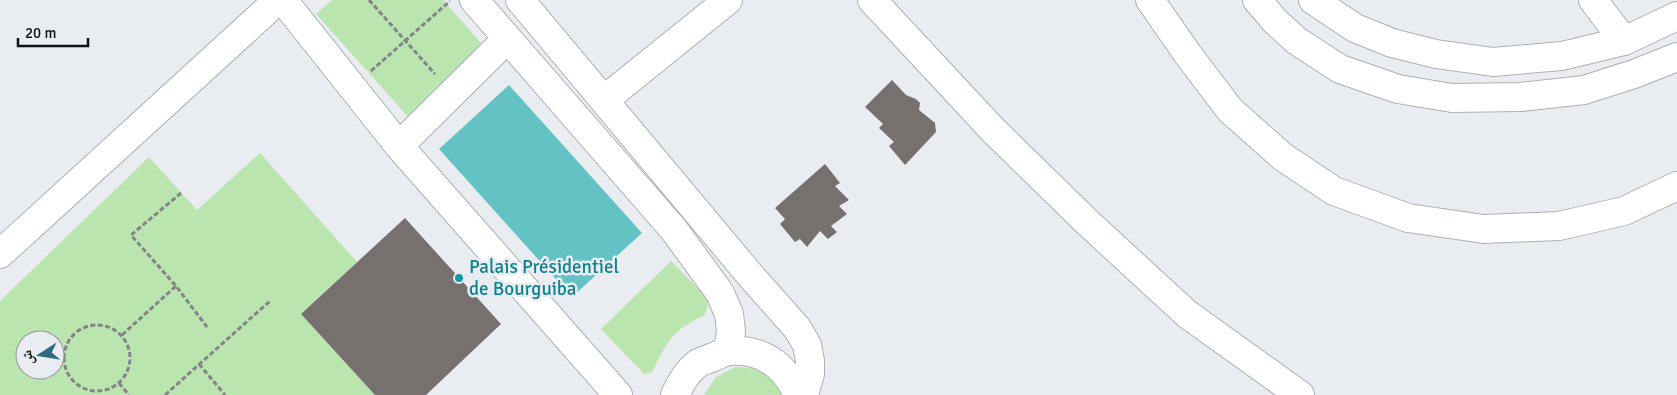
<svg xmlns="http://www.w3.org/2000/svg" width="1677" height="395" font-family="Signika,'Noto Naskh Arabic',sans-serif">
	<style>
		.green { fill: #bbe5ae; fill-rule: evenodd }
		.water { fill: #63c3c4 }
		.building { fill: #76706f }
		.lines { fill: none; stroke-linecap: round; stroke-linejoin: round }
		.minor-casing { stroke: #acb0b5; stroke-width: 30 }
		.major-casing { stroke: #acb0b5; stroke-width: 30 }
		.path { stroke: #828488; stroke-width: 3; stroke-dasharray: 5 2.5; stroke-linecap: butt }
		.minor { stroke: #fff; stroke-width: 28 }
		.major { stroke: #fff; stroke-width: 28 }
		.culture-dot { fill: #0f9aa8; stroke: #e9edf2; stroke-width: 2 }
		.labels { text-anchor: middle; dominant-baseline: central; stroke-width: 5; stroke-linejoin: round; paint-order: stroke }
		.culture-label { font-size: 19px; fill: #0d838f; stroke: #e9edf2; text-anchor: start }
	</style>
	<rect width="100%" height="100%" fill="#e9edf2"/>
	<path class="green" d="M 332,0 L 443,0 L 489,52 L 412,121 L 316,14 Z
		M 260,153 L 357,262 L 301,314 L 375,395 L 0,395 L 0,301 L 149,157 L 197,210 ZM 25,340 L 55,340 L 55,370 L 25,370 Z
		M 671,261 L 706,296 L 708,305 L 705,315 C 672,330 668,341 652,372 L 644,374 L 601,329 Z
		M 735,367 C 761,368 770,371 783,395 L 704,395 L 716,377 Z"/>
	<path class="water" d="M 509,85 L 642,233 L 572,297 L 439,149 Z"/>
	<path class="building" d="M 892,80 L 906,95 L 916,99 L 920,103 L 919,110 L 935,123 L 936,132 L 905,165 L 889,146 L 894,142 L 879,128 L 883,124 L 865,107 Z
		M 825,164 L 840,183 L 835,186 L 849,200 L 839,206 L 847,214 L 831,226 L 837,232 L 828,239 L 820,231 L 807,247 L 800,239 L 795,242 L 780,224 L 785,219 L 775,208 Z
		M 405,218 L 501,324 L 426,395 L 375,395 L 301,314 Z"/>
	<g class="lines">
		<g class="minor-casing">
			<path id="minor" d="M 283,0 L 399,146 L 618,395
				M 474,0 L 674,230 L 720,293 L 729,314 L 731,331 L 728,351
				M 520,0 L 750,275 L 797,328 L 807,345 L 810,361 L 810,374 L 804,395
				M 872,0 L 992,129 L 1086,221 L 1187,314 L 1300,395
				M 1150,0 L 1189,56 L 1230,110 L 1283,157 L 1334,191 L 1408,218 L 1484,229 L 1559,226 L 1624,211 L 1677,186
				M 1593,0 L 1624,41
				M 604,100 L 728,0
				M 399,146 L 507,39
				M 0,254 L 278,0
				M 675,395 C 680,384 687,372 697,364 C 701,361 707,360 711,358 C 717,356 723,352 729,351 C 762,348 786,366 798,395"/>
		</g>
		<g class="major-casing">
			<path id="major" d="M 1257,0 L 1275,21 L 1297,41 L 1340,69 L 1398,89 L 1452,98 L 1521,97 L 1584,90 L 1634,74 L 1677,57
				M 1313,0 L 1355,28 L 1392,43 L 1436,54 L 1493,62 L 1562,56 L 1624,41 L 1677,16"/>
		</g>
		<path class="path" d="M 369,0 L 435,74
			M 371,71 L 450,1
			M 181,193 L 131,235 L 176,286 L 207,327
			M64 358a33 33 0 1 1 66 0a33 33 0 1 1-66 0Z
			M 122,335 L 176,286
			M 199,364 L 225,395
			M 119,383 L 129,395
			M 165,395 L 270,301"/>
		<use href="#minor" class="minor"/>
		<use href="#major" class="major"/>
	</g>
	<circle class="culture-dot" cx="459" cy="278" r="5"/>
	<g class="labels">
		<g class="culture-label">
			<text x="469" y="267">Palais Présidentiel<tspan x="469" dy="22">de Bourguiba</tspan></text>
		</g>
	</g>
	<g transform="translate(40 355) rotate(258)"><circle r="24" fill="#e9edf2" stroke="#929599"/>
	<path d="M0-4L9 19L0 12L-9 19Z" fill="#2e6b82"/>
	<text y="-8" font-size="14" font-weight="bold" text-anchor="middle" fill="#101113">ش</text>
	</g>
	<path d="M18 38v8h70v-8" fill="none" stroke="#101113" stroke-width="2.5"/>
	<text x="25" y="38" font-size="15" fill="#101113" stroke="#e9edf2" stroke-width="4" paint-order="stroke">20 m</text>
</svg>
